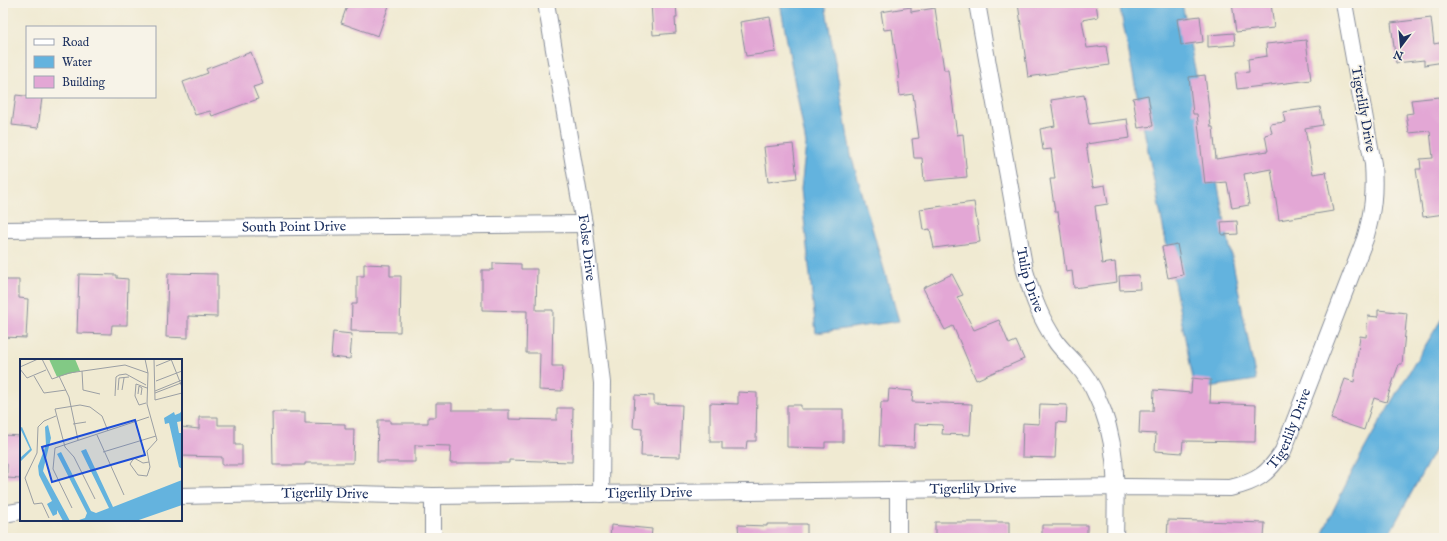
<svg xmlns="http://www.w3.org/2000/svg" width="1447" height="541" font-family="'IM FELL English',serif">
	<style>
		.water { fill: #64b3de; stroke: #40719e }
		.building { fill: #e3a7d5 }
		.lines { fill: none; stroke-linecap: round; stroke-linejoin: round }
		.minor-casing { stroke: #868c98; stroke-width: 18 }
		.minor { stroke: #fff; stroke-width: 16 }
		.labels { text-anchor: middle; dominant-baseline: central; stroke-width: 3.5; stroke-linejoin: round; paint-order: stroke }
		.street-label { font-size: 14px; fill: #1b2f5e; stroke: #f7f3e8 }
		.inset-road { fill: none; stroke: #9b9fa4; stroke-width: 1 }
		.view { fill: #1d4ed8; fill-opacity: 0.15; stroke: #1d4ed8; stroke-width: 2 }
		.inset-edge { fill: none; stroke: #1b2f5e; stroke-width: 2 }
	</style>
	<rect width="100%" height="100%" fill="#f7f3e8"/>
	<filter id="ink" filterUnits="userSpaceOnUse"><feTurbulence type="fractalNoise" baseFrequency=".025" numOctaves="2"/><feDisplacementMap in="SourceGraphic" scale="8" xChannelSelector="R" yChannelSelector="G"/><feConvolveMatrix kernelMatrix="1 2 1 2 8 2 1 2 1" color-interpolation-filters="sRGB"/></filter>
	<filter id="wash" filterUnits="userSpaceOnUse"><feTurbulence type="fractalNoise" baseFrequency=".012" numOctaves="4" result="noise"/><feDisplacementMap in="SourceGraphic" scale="16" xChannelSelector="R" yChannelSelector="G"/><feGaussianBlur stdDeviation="0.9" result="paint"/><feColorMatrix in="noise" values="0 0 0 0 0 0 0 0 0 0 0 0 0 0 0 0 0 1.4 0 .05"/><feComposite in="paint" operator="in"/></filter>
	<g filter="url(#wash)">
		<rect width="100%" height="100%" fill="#f0ead2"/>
		<path class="water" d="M 780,3 L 825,3 L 851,155 L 899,321 L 816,333 L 801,189 L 806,144 Z
			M 1119,3 L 1182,3 L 1256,380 L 1195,389 Z
			M 1444,315 L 1444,433 L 1387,538 L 1321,538 C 1354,460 1400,387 1444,315 Z"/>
		<g id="blocks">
			<path class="building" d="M 348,3 L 390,3 L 378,36 L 341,23 Z
				M 651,3 L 676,3 L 677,18 L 675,18 L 676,33 L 653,35 Z
				M 1018,3 L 1096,3 L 1098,17 L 1082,20 L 1087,48 L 1106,46 L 1109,65 L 1028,77 Z
				M 1232,3 L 1271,3 L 1274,28 L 1236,32 Z
				M 911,7 L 911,12 L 935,8 L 944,70 L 948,70 L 957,135 L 963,134 L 967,177 L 924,181 L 922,158 L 914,158 L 912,139 L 919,138 L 913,94 L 900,96 L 898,76 L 899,76 L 892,29 L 884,30 L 881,12 Z
				M 1200,16 L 1203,42 L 1181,45 L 1177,19 Z
				M 770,17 L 776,52 L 746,56 L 740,22 Z
				M 1431,18 L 1434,44 L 1444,42 L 1444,62 L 1424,65 L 1424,60 L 1396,63 L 1391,23 Z
				M 1234,33 L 1235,45 L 1208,47 L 1208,35 Z
				M 1306,40 L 1311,80 L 1237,89 L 1235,73 L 1249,72 L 1248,59 L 1267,56 L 1266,44 Z
				M 251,52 L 263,84 L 253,87 L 258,99 L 212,116 L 210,111 L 195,115 L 183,82 L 208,73 L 206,69 Z
				M 1205,75 L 1211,127 L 1213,127 L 1216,159 L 1268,151 L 1265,135 L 1272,133 L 1270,124 L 1285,122 L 1283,112 L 1320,107 L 1323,125 L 1305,128 L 1313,174 L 1326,172 L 1333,211 L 1279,220 L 1271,169 L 1244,174 L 1249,205 L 1232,208 L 1227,182 L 1205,184 L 1197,114 L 1193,114 L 1189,77 Z
				M 16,95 L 42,98 L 38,128 L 12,125 Z
				M 1084,95 L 1089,124 L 1127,119 L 1130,138 L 1086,144 L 1093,187 L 1105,185 L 1108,204 L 1095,206 L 1102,264 L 1115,262 L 1117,282 L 1074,288 L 1072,271 L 1066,272 L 1058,212 L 1055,212 L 1050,179 L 1055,179 L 1051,149 L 1043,150 L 1040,129 L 1055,126 L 1051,100 Z
				M 1148,95 L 1153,126 L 1138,128 L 1133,98 Z
				M 1439,97 L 1442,120 L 1444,120 L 1444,214 L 1423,217 L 1416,169 L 1421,169 L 1420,159 L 1433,158 L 1430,131 L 1409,133 L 1406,114 L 1413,113 L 1411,100 Z
				M 793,144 L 797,178 L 768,182 L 764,147 Z
				M 974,202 L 980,242 L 934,248 L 930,229 L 923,230 L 920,209 Z
				M 1237,221 L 1238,234 L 1222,235 L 1221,222 Z
				M 1177,244 L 1183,275 L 1168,278 L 1162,247 Z
				M 493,263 L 521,264 L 521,269 L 537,269 L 536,310 L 553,310 L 552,366 L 563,366 L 562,391 L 539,390 L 540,353 L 526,353 L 527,311 L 482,310 L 482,270 L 493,270 Z
				M 364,264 L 390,265 L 390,276 L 401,276 L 400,332 L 351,331 L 352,304 L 357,304 L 357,276 L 364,276 Z
				M 168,273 L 217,274 L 217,317 L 188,316 L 188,338 L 166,337 Z
				M 79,274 L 117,275 L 117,278 L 128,279 L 127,325 L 112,325 L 111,334 L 77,333 Z
				M 952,274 L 963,295 L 957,297 L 974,330 L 999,320 L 1009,344 L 1016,341 L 1024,359 L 976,380 L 953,326 L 945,330 L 923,288 Z
				M 1139,275 L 1140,289 L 1120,290 L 1119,276 Z
				M 3,280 L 19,280 L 19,298 L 28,299 L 26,338 L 3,337 Z
				M 1378,310 L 1407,313 L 1402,364 L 1399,364 L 1386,402 L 1374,398 L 1364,430 L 1331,419 L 1345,379 L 1354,382 L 1360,336 L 1366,337 L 1368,316 L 1378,317 Z
				M 333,332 L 352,334 L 350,359 L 331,357 Z
				M 1192,378 L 1211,380 L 1210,403 L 1256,405 L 1255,442 L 1183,441 L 1182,453 L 1155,451 L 1156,434 L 1139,433 L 1140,411 L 1153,411 L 1154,390 L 1191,393 Z
				M 889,389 L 913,391 L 912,402 L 972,404 L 970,435 L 942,434 L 943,425 L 915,424 L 914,447 L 879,446 L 881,402 L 888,402 Z
				M 738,392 L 757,393 L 756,441 L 747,441 L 746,449 L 722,449 L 722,442 L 710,442 L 710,403 L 738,404 Z
				M 635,395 L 654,396 L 654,404 L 682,405 L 680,457 L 641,456 L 642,429 L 633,428 Z
				M 436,403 L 452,403 L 452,410 L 509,410 L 509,419 L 557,420 L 557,408 L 573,408 L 572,462 L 509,460 L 509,463 L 450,463 L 451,446 L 415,445 L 415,462 L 377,462 L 378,420 L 390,420 L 390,423 L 428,423 L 428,417 L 436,417 Z
				M 1040,404 L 1067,405 L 1066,423 L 1057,422 L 1055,458 L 1022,457 L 1023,423 L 1039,424 Z
				M 787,405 L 801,405 L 801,409 L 843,409 L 843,442 L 825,442 L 825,448 L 787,447 Z
				M 272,412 L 305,412 L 305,423 L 345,424 L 345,429 L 354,429 L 353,463 L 305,463 L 305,465 L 273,465 Z
				M 199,417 L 218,417 L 218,425 L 235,425 L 235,445 L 242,445 L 242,465 L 222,465 L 222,457 L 181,456 L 181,427 L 199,429 Z
				M 3,435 L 21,436 L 21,479 L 7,478 L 7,464 L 3,464 Z
				M 1168,520 L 1265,523 L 1264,538 L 1167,538 Z
				M 935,522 L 1009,522 L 1009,538 L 935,538 Z
				M 767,524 L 807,524 L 807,538 L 739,538 L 738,525 L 767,526 Z
				M 611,525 L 652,529 L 651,538 L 610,538 Z
				M 1042,525 L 1087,525 L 1087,538 L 1042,538 Z"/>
		</g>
	</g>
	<g filter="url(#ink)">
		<use href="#blocks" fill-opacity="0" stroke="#868c98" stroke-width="1"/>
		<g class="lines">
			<g class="minor-casing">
				<g id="minor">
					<path id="s1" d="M 546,3 L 584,224 L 602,383 L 601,494"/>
					<path id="s2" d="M 977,3 L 1025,271 C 1033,298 1041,320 1057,343 C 1063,351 1070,357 1076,364 C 1084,373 1092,385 1097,397 C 1119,441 1116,490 1115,538"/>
					<path id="s3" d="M 3,230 L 584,224"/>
					<path id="s4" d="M 181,496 L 317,493 L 433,496 L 1125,487 L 1230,488 C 1257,482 1268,474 1283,451 L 1365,239 C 1373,211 1375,193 1373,164 L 1344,3"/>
					<path d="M 3,514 L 21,511"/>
					<path d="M 433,538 L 433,496"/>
					<path d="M 898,538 L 898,490"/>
				</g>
			</g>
			<use href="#minor" class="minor"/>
		</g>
	</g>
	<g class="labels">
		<g class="street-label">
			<text transform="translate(1363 109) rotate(80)">Tigerlily Drive</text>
			<text stroke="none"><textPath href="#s3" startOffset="291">South Point Drive</textPath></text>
			<text stroke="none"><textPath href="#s1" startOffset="248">Folse Drive</textPath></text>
			<text stroke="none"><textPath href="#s2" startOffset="282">Tulip Drive</textPath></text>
			<text stroke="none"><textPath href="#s4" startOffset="1139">Tigerlily Drive</textPath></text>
			<text stroke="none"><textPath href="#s4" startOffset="792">Tigerlily Drive</textPath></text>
			<text stroke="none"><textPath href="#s4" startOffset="468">Tigerlily Drive</textPath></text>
			<text stroke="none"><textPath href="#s4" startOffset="144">Tigerlily Drive</textPath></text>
		</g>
	</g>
	<g transform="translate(20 359)">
		<rect width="162" height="162" fill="#f0ead2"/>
		<path d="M 29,0 L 55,0 L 60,12 L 37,18 Z" fill="#82c985"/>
		<path d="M 162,51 L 162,62 L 157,63 L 159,74 L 162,74 L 162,110 L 159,108 L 149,64 L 145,65 L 144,59 L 154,53 L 155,56 L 160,54 ZM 28,66 L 31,79 L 23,112 L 50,162 L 43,162 L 37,151 L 37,155 L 33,157 L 27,145 L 32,142 L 19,116 L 18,107 L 26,86 L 25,68 ZM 2,68 L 12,91 L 0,103 L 0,99 L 10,90 L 0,69 ZM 66,90 L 93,148 L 162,121 L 162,146 L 116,162 L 56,162 L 65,159 L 67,154 L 37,95 L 41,93 L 71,152 L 76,154 L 89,149 L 61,92 Z" fill="#64b3de"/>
		<path class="inset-road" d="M 22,0 L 32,20 L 49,14 L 105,6 L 128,14M 125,0 L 128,14 L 127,45 L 137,81 L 127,92 L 130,108 L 127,117 L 118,116 L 110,105 L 114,99 L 123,104 L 129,103M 134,0 L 135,41 L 162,34M 151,0 L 162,28M 136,7 L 153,0M 0,8 L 18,0M 0,10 L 7,19 L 26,11M 62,12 L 63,31 L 80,35M 14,17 L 24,34 L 46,31M 39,17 L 49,38 L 58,81M 136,22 L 162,12M 98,31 L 99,19 L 109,18M 102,31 L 104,19M 135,32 L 162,21M 135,34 L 161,24M 118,35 L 119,27 L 122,29 L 121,36M 95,37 L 96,18 L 99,16 L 106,15 L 126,26M 126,44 L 119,46 L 115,37 L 116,25 L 127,29M 53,65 L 66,63M 77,76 L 104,136M 83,93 L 136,77M 75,140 L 54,98 L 45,88 L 35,50 L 60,46 L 70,48 L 82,57 L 88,72M 52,149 L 33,110 L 35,89 L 129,58M 29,159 L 22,144 L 14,145 L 5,119 L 17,94 L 18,68 L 24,62 L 36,57"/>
		<path class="view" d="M 115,61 L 125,96 L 32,123 L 22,88 Z"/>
		<rect width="162" height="162" class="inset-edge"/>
	</g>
	<rect width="1447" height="541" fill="none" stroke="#f7f3e8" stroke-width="16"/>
	<rect x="26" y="26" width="130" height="72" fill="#f7f3e8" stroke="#9fa5b1"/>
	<rect x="34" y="39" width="20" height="6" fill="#ffffff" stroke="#9fa5b1"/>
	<text x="62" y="46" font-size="12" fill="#1b2f5e">Road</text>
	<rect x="34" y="56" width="20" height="12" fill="#64b3de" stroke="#9fa5b1"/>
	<text x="62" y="66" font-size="12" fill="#1b2f5e">Water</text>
	<rect x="34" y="76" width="20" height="12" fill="#e3a7d5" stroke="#9fa5b1"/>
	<text x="62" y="86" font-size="12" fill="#1b2f5e">Building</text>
	<g transform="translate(1401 46) rotate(196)" stroke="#f7f3e8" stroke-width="3" paint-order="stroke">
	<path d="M0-3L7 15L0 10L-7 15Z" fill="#1b2f5e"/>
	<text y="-6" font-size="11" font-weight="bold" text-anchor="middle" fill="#1b2f5e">N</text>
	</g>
</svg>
